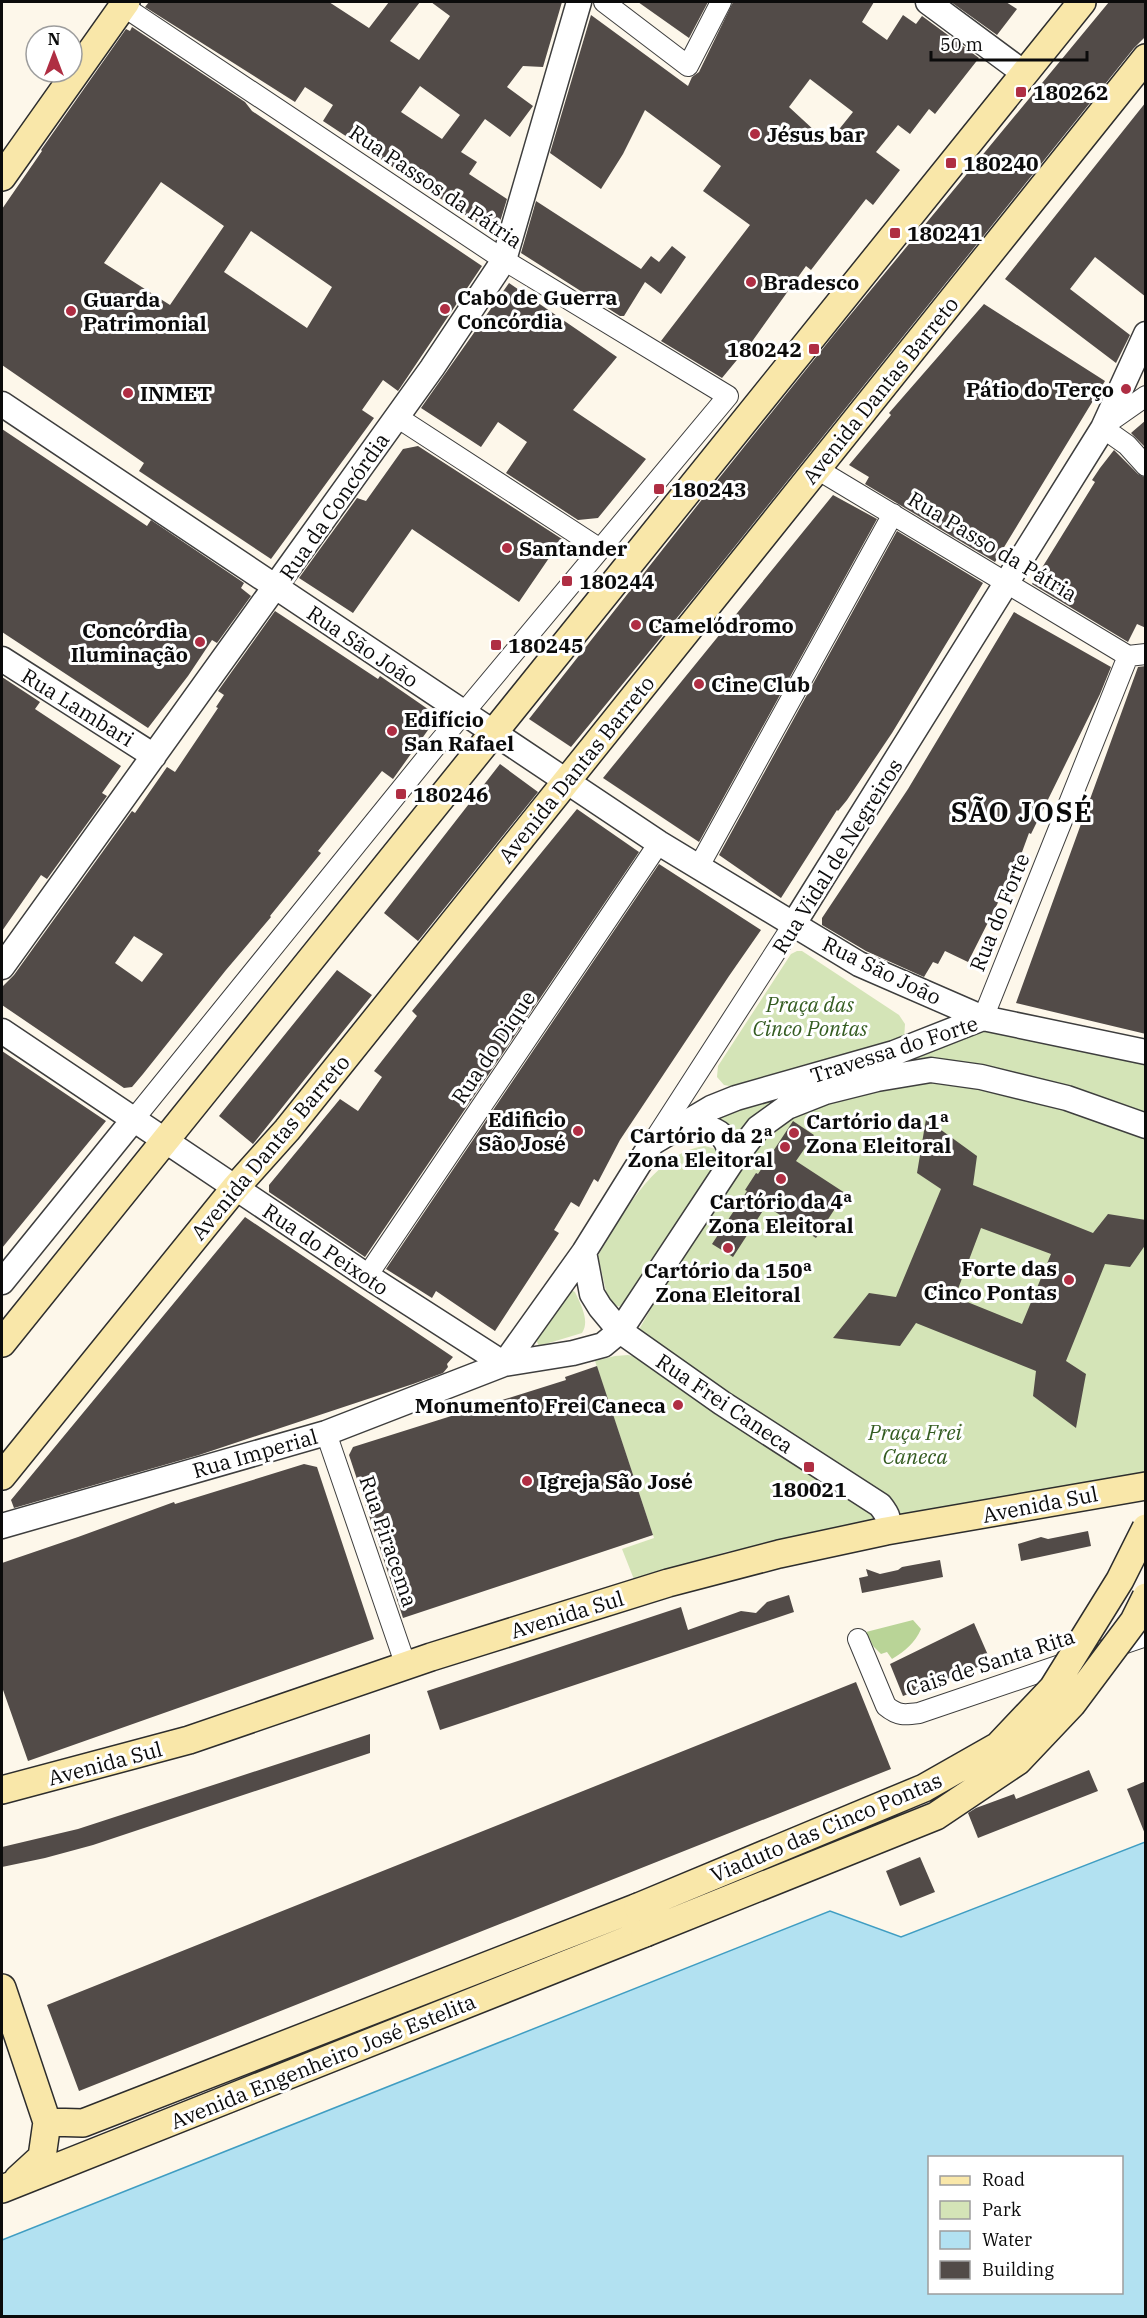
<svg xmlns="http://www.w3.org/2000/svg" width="1147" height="2318" font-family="'IBM Plex Serif',serif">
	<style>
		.green { fill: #d4e4b7 }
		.forest { fill: #b9d497 }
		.water { fill: #b2e1f1; stroke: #3f9dc2; stroke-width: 1.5; fill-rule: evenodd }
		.building { fill: #524b48; fill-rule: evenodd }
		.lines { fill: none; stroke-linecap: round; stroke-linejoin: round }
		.minor-casing { stroke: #3e3e3e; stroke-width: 22 }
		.tertiary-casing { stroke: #3e3e3e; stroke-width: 27 }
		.secondary-casing { stroke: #2d2d2d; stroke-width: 30 }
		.minor { stroke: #fff; stroke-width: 20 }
		.tertiary { stroke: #fff; stroke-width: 24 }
		.secondary { stroke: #f9e7a9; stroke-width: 27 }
		.secondary-bridge-casing { stroke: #2d2d2d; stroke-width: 30; stroke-linecap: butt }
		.secondary-bridge { stroke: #f9e7a9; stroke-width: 27 }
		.poi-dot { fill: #af2e43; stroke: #fff; stroke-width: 2 }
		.labels { text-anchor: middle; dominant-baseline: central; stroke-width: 6; stroke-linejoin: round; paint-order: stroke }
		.poi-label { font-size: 21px; font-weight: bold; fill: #0b0b0b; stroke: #fff; text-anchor: start }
		.street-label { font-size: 21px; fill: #0b0b0b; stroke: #fff }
		.park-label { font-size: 21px; font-style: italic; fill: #345c21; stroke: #fff }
		.district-label { font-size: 27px; font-weight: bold; letter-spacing: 1.5px; fill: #0b0b0b; stroke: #fff }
	</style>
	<rect width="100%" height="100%" fill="#fdf7ea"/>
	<path class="green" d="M 797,951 L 802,951 L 899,1015 L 905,1024 L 904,1040 L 735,1087 L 724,1085 L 717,1077 L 718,1066 L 791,954 Z
		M 980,1026 L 1145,1058 L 1145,1480 L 907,1519 L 637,1333 L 693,1235 L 739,1163 L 695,1122 Z
		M 705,1146 L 719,1150 L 722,1159 L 622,1307 L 612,1305 L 608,1300 L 598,1256 C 621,1217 655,1152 705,1146 Z
		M 571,1290 L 575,1292 C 581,1305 590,1321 582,1333 L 539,1346 L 536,1340 L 555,1310 Z
		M 628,1355 L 636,1357 L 885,1518 L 839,1530 L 726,1552 L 635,1582 L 622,1549 L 654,1538 L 595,1361 L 615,1356 Z"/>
	<path class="forest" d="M 913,1620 L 921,1629 C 915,1643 905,1651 892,1659 L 887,1652 L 881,1654 L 873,1646 L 866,1632 Z"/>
	<path class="water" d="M 1145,1842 L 1145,2316 L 2,2316 L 2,2240 L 830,1911 L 901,1937 ZM 930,2158 L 1122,2158 L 1122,2292 L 930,2292 Z"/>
	<path class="building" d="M 149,2 L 329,2 L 369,28 L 389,2 L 420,2 L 390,41 L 419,60 L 450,16 L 431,2 L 562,2 L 543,67 L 523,66 L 507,87 L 533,106 L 510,137 L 485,119 L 461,152 L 477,162 L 469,174 L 507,199 L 499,225 L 488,230 L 323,121 L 333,105 L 305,87 L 295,102 L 145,7 ZM 420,86 L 460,115 L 442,139 L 401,112 Z
		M 638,2 L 708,2 L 689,38 Z
		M 733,2 L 874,2 L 862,22 L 887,40 L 903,15 L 916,24 L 922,16 L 979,58 L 935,114 L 929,109 L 910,134 L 898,125 L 876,152 L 900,170 L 873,205 L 866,199 L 811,270 L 806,266 L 751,343 L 722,378 L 661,341 L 750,225 L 703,191 L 721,166 L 645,110 L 623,154 L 601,189 L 550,153 L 591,15 L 688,86 L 692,77 L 699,72 ZM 810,79 L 853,112 L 828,143 L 789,107 Z
		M 951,2 L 1006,2 L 1017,9 L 997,35 Z
		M 1109,2 L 1146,2 L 1146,36 L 1134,48 L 708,580 L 571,747 L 529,719 L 700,502 L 837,331 Z
		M 132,27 L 245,102 L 252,111 L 482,266 L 398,391 L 383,380 L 362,410 L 374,418 L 271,559 L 139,471 L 144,463 L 2,365 L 2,209 L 42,151 L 41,150 L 126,29 L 130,31 ZM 161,182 L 224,226 L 170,305 L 104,263 ZM 251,231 L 332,287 L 307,328 L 224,272 Z
		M 1146,102 L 1146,297 L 1095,257 L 1070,289 L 1130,335 L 1116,363 L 1005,279 Z
		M 536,201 L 641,269 L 651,256 L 659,262 L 672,246 L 686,257 L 661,294 L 645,282 L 624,316 L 620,316 L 521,253 Z
		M 509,283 L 617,357 L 573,410 L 646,459 L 598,518 L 578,520 L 506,473 L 527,442 L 498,422 L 481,447 L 421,408 Z
		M 984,304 L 1105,381 L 995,562 L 865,484 L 869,477 L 849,465 L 891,415 L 889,413 Z
		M 1146,420 L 1146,448 L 1131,433 Z
		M 2,429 L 147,526 L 151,520 L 244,583 L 241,588 L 251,596 L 217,643 L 212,640 L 188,676 L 148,728 L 2,632 Z
		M 418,446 L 562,539 L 519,602 L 412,529 L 353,613 L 299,578 L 357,498 L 366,501 L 403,449 Z
		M 1114,450 L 1138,474 L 1146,478 L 1146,628 L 1137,624 L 1128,642 L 1032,584 L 1095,482 L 1092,480 L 1100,468 Z
		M 833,495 L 877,519 L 699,842 L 603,778 Z
		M 897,531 L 983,583 L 892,733 L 847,800 L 838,811 L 837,810 L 781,898 L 719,855 Z
		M 275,611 L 378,679 L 380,676 L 438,716 L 393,779 L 382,771 L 318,851 L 321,853 L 270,916 L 271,917 L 226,970 L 143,1074 L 132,1087 L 124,1088 L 2,1005 L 2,987 L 14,975 L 132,811 L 135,813 L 167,767 L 175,772 L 218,708 L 216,707 L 224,695 L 218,691 ZM 134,936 L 163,954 L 142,982 L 115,963 Z
		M 1014,612 L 1111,667 L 1100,694 L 1031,834 L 1029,833 L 1018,863 L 968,962 L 945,951 L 938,964 L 933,962 L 924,977 L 866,951 L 822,925 L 822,918 L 908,789 Z
		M 1146,666 L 1146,1034 L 1016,1003 L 1138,667 Z
		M 2,677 L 40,702 L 35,709 L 121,766 L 102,793 L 107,796 L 47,879 L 41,875 L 2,931 Z
		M 500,764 L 538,792 L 418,941 L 384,913 Z
		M 577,809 L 639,852 L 365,1257 L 269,1192 L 269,1185 L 340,1099 L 358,1111 L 382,1077 L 374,1071 L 417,1016 L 412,1011 Z
		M 659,864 L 761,930 L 729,976 L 620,1140 L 598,1182 L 594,1179 L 579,1207 L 571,1202 L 554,1230 L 559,1233 L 495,1331 L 436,1291 L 432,1298 L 386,1269 Z
		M 337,970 L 372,995 L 253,1144 L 219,1116 Z
		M 2,1051 L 106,1121 L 2,1248 Z
		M 926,1119 L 977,1156 L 973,1185 L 1093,1233 L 1108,1214 L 1146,1220 L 1146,1244 L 1130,1267 L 1105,1264 L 1066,1361 L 1086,1374 L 1076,1428 L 1033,1396 L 1036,1371 L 916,1323 L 900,1346 L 833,1338 L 869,1293 L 896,1297 L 941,1189 L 917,1173 ZM 981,1228 L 1051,1254 L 1022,1324 L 955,1297 Z
		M 793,1121 L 814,1135 L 796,1161 L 845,1193 L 816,1238 L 766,1206 L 733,1257 L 712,1244 L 747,1191 L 745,1190 L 756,1173 L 758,1174 Z
		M 245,1217 L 453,1357 L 447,1364 L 448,1367 L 443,1373 L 413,1384 L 199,1455 L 14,1508 L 11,1500 Z
		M 597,1366 L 653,1535 L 403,1618 L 349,1455 L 353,1447 L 566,1380 L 565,1377 Z
		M 304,1464 L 317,1467 L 374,1639 L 28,1761 L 2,1687 L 2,1563 L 78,1537 L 174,1502 L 175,1504 Z
		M 1088,1531 L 1091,1546 L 1021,1561 L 1018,1544 L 1041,1537 L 1048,1539 Z
		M 940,1560 L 943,1577 L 862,1593 L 859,1578 L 868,1576 L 866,1569 L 880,1574 L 898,1570 L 902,1567 Z
		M 789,1595 L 794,1612 L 440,1730 L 427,1691 L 681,1607 L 688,1630 L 741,1611 L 756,1613 L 767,1602 Z
		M 974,1623 L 991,1662 L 903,1696 L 890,1664 Z
		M 856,1682 L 891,1769 L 79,2091 L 47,2005 Z
		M 370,1734 L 370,1753 L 93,1845 L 45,1858 L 2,1867 L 2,1847 L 78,1829 Z
		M 1089,1770 L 1098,1791 L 978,1838 L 968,1813 L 976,1808 L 1014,1794 L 1016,1799 Z
		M 1146,1781 L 1146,1834 L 1145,1834 L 1127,1789 Z
		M 920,1857 L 935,1892 L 900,1906 L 886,1871 Z"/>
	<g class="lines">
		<g class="minor-casing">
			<path id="minor" d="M 604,2 L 688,66 L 721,2
				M 123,6 L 504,260 L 728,396 L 436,746 L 134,1119
				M 397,417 L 600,549
				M 1106,424 L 1146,396
				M 1103,428 L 1127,445 L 1146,466
				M 817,469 L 1128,656 L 1146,654
				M 698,868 L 893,514
				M 983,1018 L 1128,656
				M 653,1142 L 793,925
				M 367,1276 L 659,843
				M 326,1433 L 406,1666
				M 858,1639 L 886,1706 C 898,1716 905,1715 919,1713 L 1146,1636"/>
		</g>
		<g class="tertiary-casing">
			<path id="tertiary" d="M 928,2 L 1024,73
				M 2,404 L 659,843 L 859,964 L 983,1018 L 1146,1052
				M 2,659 L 154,756
				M 793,925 L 1103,428 L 1146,334
				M 2,967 L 432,368 L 504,260 L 579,2
				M 2,1031 L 367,1276 L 504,1364
				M 676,1129 C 707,1124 730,1127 731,1163
				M 584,1252 L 592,1294 L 600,1307 L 620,1331 L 722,1403 L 880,1505 C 888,1515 890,1519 886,1531
				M 2,1282 L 134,1119
				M 504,1364 L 584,1252 L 652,1143 L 711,1108 L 736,1098 L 894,1053 L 983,1018
				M 2,1526 L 326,1433 L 504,1364 L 573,1353 L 603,1345 L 620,1331 L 731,1163 L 758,1128 L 787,1107 L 825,1092 L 877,1079 L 931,1070 L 981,1077 L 1067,1098 L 1146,1126"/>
		</g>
		<g class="secondary-casing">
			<path id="secondary" d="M 2,177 L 126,2
				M 2,1343 L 1082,2
				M 2,1476 L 235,1188 L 287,1130 L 1146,58
				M 2,1790 L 189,1740 L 431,1657 L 668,1583 L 779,1554 L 886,1531 L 1146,1486
				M 2,1988 L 47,2122 L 83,2123 L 638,1907
				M 18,2179 L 42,2157 L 47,2122
				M 2,2189 L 645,1933"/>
		</g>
		<use href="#minor" class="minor"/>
		<use href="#tertiary" class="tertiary"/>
		<use href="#secondary" class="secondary"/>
		<g class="secondary-bridge-casing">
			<path id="secondary-bridge" d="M 638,1907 L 924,1788 L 998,1746 L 1053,1688 L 1120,1580 L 1146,1528
				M 645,1933 L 936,1816 L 1018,1761 L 1072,1704 L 1134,1621 L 1146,1597"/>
		</g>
		<use href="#secondary-bridge" class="secondary-bridge"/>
	</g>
	<g class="poi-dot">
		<rect x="1015" y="86" width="12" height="12" rx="3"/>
		<circle cx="755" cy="134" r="6"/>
		<rect x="945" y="157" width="12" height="12" rx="3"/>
		<rect x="889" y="227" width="12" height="12" rx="3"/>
		<circle cx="751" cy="282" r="6"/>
		<circle cx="445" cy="309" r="6"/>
		<circle cx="71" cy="311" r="6"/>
		<rect x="808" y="343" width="12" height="12" rx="3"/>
		<circle cx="1126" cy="389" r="6"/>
		<circle cx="128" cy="393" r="6"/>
		<rect x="653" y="483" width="12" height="12" rx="3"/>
		<circle cx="507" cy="548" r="6"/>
		<rect x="561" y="575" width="12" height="12" rx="3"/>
		<circle cx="636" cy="625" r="6"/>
		<circle cx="200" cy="642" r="6"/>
		<rect x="490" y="639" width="12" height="12" rx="3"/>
		<circle cx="699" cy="684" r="6"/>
		<circle cx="392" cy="731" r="6"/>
		<rect x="395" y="788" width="12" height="12" rx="3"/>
		<circle cx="578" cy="1131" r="6"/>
		<circle cx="794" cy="1133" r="6"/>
		<circle cx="785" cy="1147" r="6"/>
		<circle cx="781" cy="1179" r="6"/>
		<circle cx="728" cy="1248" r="6"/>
		<circle cx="1069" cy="1280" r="6"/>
		<circle cx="678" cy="1405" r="6"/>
		<rect x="803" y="1461" width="12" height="12" rx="3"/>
		<circle cx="527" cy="1481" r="6"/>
	</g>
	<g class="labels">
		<g class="poi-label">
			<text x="1033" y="92">180262</text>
			<text x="767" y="134">Jésus bar</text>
			<text x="963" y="163">180240</text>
			<text x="907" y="233">180241</text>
			<text x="763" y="282">Bradesco</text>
			<text x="457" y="297">Cabo de Guerra<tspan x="457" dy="24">Concórdia</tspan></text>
			<text x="83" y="299">Guarda<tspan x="83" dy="24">Patrimonial</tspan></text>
			<text x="802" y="349" text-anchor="end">180242</text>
			<text x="1114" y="389" text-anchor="end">Pátio do Terço</text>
			<text x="140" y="393">INMET</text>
			<text x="671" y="489">180243</text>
			<text x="519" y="548">Santander</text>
			<text x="579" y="581">180244</text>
			<text x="648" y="625">Camelódromo</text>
			<text x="188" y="630" text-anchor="end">Concórdia<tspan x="188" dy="24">Iluminação</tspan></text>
			<text x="508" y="645">180245</text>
			<text x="711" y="684">Cine Club</text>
			<text x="404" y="719">Edifício<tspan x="404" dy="24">San Rafael</tspan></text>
			<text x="413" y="794">180246</text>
			<text x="566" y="1119" text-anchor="end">Edificio<tspan x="566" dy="24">São José</tspan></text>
			<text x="806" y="1121">Cartório da 1ª<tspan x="806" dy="24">Zona Eleitoral</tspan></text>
			<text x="773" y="1135" text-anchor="end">Cartório da 2ª<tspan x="773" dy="24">Zona Eleitoral</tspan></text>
			<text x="781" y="1201" text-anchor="middle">Cartório da 4ª<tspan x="781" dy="24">Zona Eleitoral</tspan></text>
			<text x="1057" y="1268" text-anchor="end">Forte das<tspan x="1057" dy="24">Cinco Pontas</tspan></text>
			<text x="728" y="1270" text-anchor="middle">Cartório da 150ª<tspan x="728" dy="24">Zona Eleitoral</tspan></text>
			<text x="666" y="1405" text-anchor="end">Monumento Frei Caneca</text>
			<text x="539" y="1481">Igreja São José</text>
			<text x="809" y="1489" text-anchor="middle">180021</text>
		</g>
		<g class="street-label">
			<text transform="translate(436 186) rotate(34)">Rua Passos da Pátria</text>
			<text transform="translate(880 390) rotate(-51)">Avenida Dantas Barreto</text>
			<text transform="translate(334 506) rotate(-55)">Rua da Concórdia</text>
			<text transform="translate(993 546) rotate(31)">Rua Passo da Pátria</text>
			<text transform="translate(363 646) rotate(34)">Rua São João</text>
			<text transform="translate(78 707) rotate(32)">Rua Lambari</text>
			<text transform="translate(576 769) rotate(-51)">Avenida Dantas Barreto</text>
			<text transform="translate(837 856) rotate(-58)">Rua Vidal de Negreiros</text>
			<text transform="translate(999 912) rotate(-68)">Rua do Forte</text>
			<text transform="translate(882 970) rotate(26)">Rua São João</text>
			<text transform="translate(493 1047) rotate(-56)">Rua do Dique</text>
			<text transform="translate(894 1049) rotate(-18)">Travessa do Forte</text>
			<text transform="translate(270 1147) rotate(-50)">Avenida Dantas Barreto</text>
			<text transform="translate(326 1249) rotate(34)">Rua do Peixoto</text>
			<text transform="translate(725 1403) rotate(34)">Rua Frei Caneca</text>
			<text transform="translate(255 1453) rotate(-16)">Rua Imperial</text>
			<text transform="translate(1040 1504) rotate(-11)">Avenida Sul</text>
			<text transform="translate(389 1541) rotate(71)">Rua Piracema</text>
			<text transform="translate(567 1614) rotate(-17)">Avenida Sul</text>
			<text transform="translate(990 1662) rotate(-18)">Cais de Santa Rita</text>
			<text transform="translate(105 1763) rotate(-15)">Avenida Sul</text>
			<text transform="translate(826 1827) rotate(-23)">Viaduto das Cinco Pontas</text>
			<text transform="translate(323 2061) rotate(-22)">Avenida Engenheiro José Estelita</text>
		</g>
		<g class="park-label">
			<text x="810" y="1004">Praça das<tspan x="810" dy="24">Cinco Pontas</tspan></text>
			<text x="915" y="1432">Praça Frei<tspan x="915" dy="24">Caneca</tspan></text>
		</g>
		<g class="district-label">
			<text x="1022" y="811">SÃO JOSÉ</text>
		</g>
	</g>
	<rect width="1147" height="2318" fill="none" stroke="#0b0b0b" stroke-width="6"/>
	<rect x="928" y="2156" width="195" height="138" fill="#ffffff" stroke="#9d9d9d" stroke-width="1.5"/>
	<rect x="940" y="2176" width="30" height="9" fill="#f9e7a9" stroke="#9d9d9d" stroke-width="1.5"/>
	<text x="982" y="2186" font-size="18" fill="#0b0b0b">Road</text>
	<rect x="940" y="2201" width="30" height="18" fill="#d4e4b7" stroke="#9d9d9d" stroke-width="1.5"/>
	<text x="982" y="2216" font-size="18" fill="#0b0b0b">Park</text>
	<rect x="940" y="2231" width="30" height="18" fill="#b2e1f1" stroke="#9d9d9d" stroke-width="1.5"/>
	<text x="982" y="2246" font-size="18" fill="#0b0b0b">Water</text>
	<rect x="940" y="2261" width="30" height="18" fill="#524b48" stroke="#9d9d9d" stroke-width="1.5"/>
	<text x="982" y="2276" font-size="18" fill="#0b0b0b">Building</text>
	<g transform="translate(54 54)"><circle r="28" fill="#ffffff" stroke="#9d9d9d" stroke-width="1.5"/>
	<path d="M0-4.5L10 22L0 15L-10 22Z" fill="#af2e43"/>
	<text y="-9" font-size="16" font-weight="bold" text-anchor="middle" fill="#0b0b0b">N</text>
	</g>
	<path d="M931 51v9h156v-9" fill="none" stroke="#0b0b0b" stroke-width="3"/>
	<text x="940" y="51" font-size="18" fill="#0b0b0b" stroke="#ffffff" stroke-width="4.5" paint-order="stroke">50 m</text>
</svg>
